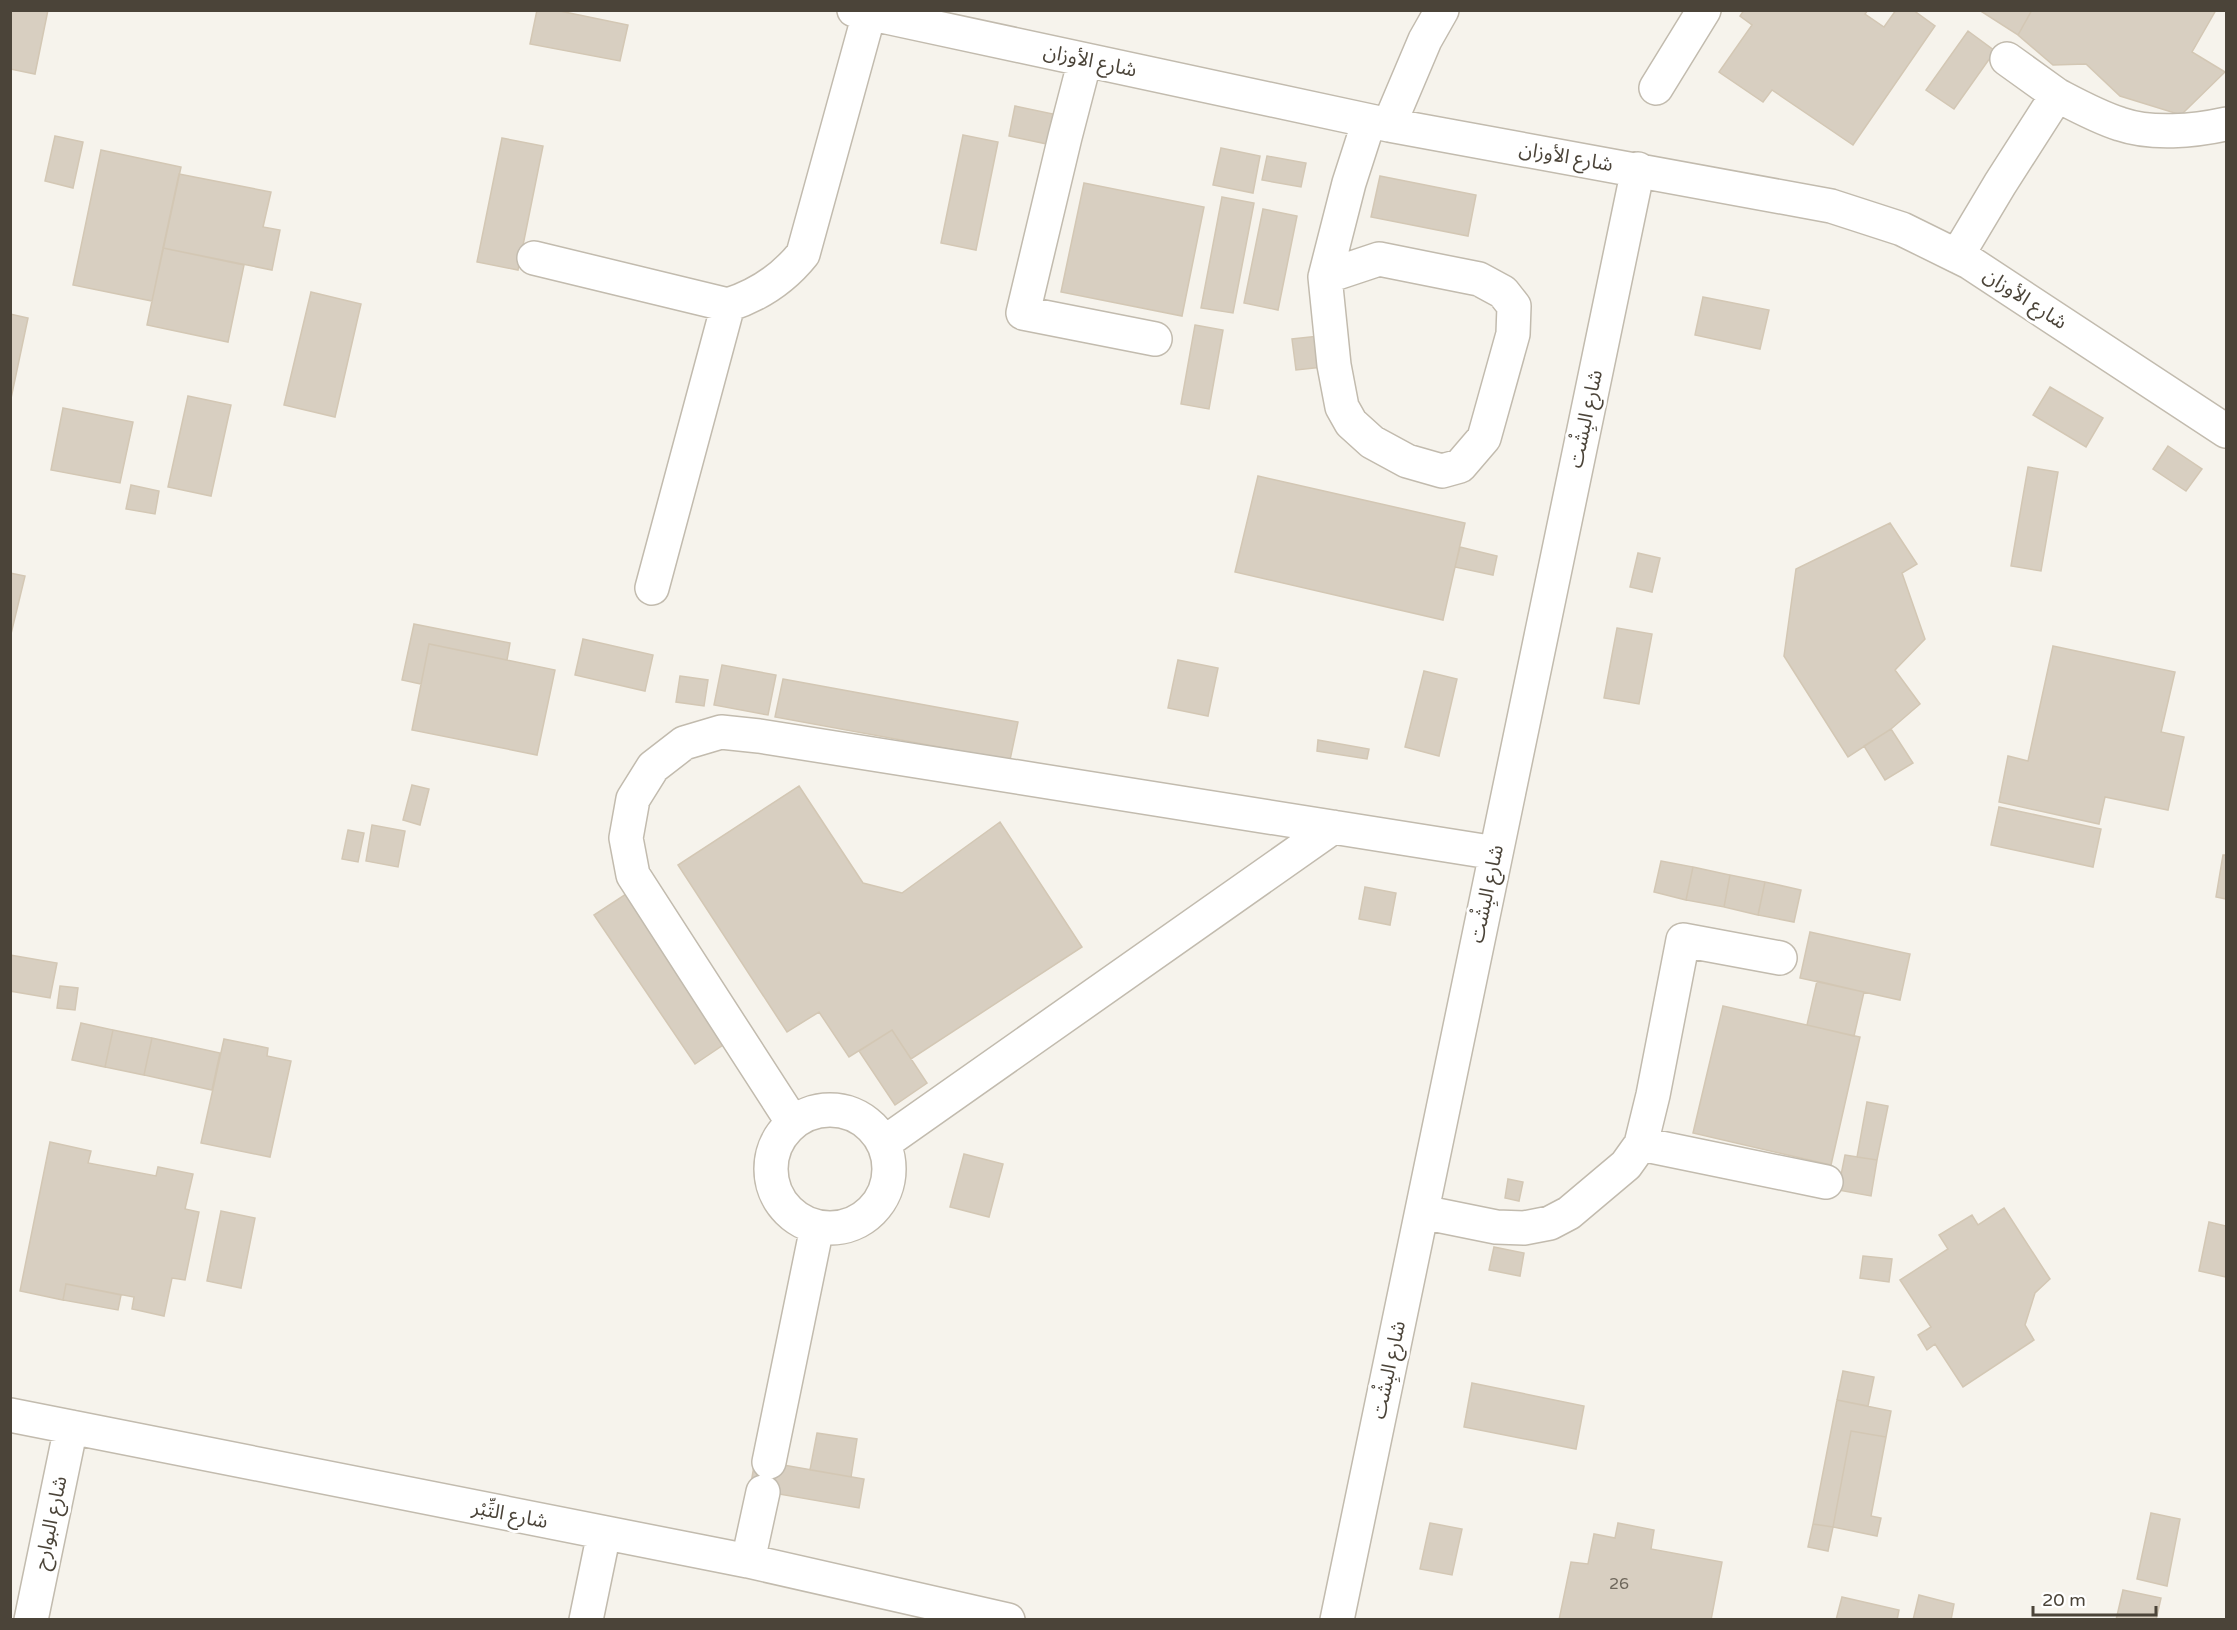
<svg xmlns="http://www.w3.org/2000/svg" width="2237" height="1630" font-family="'Varela Round','Noto Sans Arabic',sans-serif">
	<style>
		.building { fill: #d8cfc1; stroke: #d3c7b4; stroke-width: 1.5 }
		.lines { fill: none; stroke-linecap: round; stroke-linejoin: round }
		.minor-casing { stroke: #c2bbae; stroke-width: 36 }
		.minor { stroke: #fff; stroke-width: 33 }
		.labels { text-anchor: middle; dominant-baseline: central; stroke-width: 6; stroke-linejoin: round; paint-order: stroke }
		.number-label { font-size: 16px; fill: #6e675b }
		.street-label { font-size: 20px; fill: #4b4439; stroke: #fff }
	</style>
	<rect width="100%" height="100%" fill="#f6f3ec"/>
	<path class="building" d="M 10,10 L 48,10 L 35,74 L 10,69 Z
		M 537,10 L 555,10 L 628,25 L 620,61 L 530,44 Z
		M 1744,10 L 1868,10 L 1865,14 L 1884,27 L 1896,10 L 1913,10 L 1935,26 L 1853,145 L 1772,90 L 1763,102 L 1719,72 L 1752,25 L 1740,16 Z
		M 1979,10 L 2032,10 L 2018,35 Z
		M 2032,10 L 2216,10 L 2192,52 L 2225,72 L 2181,115 L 2120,96 L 2086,64 L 2053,65 L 2018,35 Z
		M 1968,31 L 1995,51 L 1954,109 L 1926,90 Z
		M 1015,106 L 1053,114 L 1047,144 L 1009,136 Z
		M 963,135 L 998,142 L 976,250 L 941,243 Z
		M 55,136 L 83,142 L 73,188 L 45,181 Z
		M 502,138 L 543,146 L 518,270 L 477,262 Z
		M 1221,148 L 1260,156 L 1253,193 L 1213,185 Z
		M 101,150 L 181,167 L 152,301 L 73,285 Z
		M 1267,156 L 1306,163 L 1301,187 L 1262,180 Z
		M 179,174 L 271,192 L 263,227 L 280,230 L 272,270 L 163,248 Z
		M 1380,176 L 1476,195 L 1468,236 L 1371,217 Z
		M 1084,183 L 1204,207 L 1182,316 L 1061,292 Z
		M 1222,197 L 1254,203 L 1233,313 L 1201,308 Z
		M 1263,209 L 1297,216 L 1278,310 L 1244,303 Z
		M 163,248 L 244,265 L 228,342 L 147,325 Z
		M 311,292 L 361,304 L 335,417 L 284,405 Z
		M 1703,297 L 1769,310 L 1760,349 L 1695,335 Z
		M 10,314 L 28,318 L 10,403 Z
		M 1195,325 L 1223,330 L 1209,409 L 1181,404 Z
		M 1319,336 L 1323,367 L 1296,370 L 1292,339 Z
		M 2050,387 L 2103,418 L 2086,447 L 2033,415 Z
		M 188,396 L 231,405 L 211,496 L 168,487 Z
		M 63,408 L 133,422 L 120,483 L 51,470 Z
		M 2168,446 L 2202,469 L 2186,491 L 2153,469 Z
		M 2028,467 L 2058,472 L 2041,571 L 2011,566 Z
		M 1258,476 L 1465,523 L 1443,620 L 1235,572 Z
		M 131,485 L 159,491 L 155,514 L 126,509 Z
		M 1890,523 L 1917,564 L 1902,573 L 1925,639 L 1895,670 L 1920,704 L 1891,729 L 1848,757 L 1784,656 L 1796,569 Z
		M 1460,547 L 1497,556 L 1493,575 L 1455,567 Z
		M 1638,553 L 1660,558 L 1652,592 L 1630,587 Z
		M 10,573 L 25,576 L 10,638 Z
		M 414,624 L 510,643 L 507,660 L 429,644 L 421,684 L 402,680 Z
		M 1617,628 L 1652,634 L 1639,704 L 1604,698 Z
		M 583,639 L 653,655 L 645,691 L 575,675 Z
		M 429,644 L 555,670 L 537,755 L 412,730 Z
		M 2053,646 L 2175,672 L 2161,732 L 2184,737 L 2168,810 L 2105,797 L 2099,824 L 1999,802 L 2008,756 L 2028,761 Z
		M 1178,660 L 1218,668 L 1208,716 L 1168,708 Z
		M 722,665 L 776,675 L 768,715 L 714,705 Z
		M 1424,671 L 1457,679 L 1439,756 L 1405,747 Z
		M 680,676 L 708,680 L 704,706 L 676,702 Z
		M 783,679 L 1018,722 L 1010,760 L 775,717 Z
		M 1891,729 L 1913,763 L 1885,780 L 1864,746 Z
		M 1318,740 L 1369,749 L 1367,759 L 1317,751 Z
		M 412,785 L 429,789 L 420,825 L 403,820 Z
		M 799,786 L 863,883 L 902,893 L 1000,822 L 1082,947 L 911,1059 L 892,1030 L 849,1057 L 819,1012 L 787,1032 L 678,865 Z
		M 1999,807 L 2101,829 L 2093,867 L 1991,845 Z
		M 372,825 L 405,831 L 398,867 L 366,861 Z
		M 348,830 L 364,833 L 358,862 L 342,859 Z
		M 2223,855 L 2226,855 L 2226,899 L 2216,897 Z
		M 1661,861 L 1693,867 L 1686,900 L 1654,892 Z
		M 1693,867 L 1730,875 L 1724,907 L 1686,900 Z
		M 1730,875 L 1765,882 L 1758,915 L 1724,907 Z
		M 1765,882 L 1801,890 L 1794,922 L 1758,915 Z
		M 1365,887 L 1396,893 L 1390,925 L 1359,919 Z
		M 626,894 L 726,1043 L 695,1064 L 594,915 Z
		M 1810,932 L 1910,954 L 1900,1000 L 1800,978 Z
		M 10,955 L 57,963 L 50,998 L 10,991 Z
		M 1817,981 L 1864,992 L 1854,1036 L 1807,1025 Z
		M 60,986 L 78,988 L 75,1010 L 57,1008 Z
		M 1723,1006 L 1860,1037 L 1831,1165 L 1693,1133 Z
		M 81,1023 L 113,1030 L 105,1067 L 72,1060 Z
		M 113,1030 L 152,1038 L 144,1075 L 105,1067 Z
		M 892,1030 L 927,1083 L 895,1105 L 859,1051 Z
		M 152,1038 L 220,1053 L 212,1090 L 144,1075 Z
		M 224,1039 L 268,1048 L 267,1056 L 291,1061 L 270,1157 L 201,1143 Z
		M 1867,1102 L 1888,1106 L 1877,1160 L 1857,1157 Z
		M 50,1142 L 91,1151 L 88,1163 L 156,1176 L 158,1167 L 193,1174 L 185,1209 L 199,1212 L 185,1280 L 172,1278 L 164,1316 L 132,1309 L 134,1297 L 66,1284 L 63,1300 L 20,1291 Z
		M 964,1154 L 1003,1164 L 989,1217 L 950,1207 Z
		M 1845,1155 L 1877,1160 L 1871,1196 L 1838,1190 Z
		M 1508,1179 L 1523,1182 L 1519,1201 L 1505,1198 Z
		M 2004,1208 L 2050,1279 L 2035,1293 L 2025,1325 L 2034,1340 L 1963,1387 L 1935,1344 L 1927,1350 L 1918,1335 L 1931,1327 L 1900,1280 L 1948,1249 L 1939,1235 L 1972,1215 L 1978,1225 Z
		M 221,1211 L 255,1218 L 241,1288 L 207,1281 Z
		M 2209,1222 L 2226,1226 L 2226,1277 L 2199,1271 Z
		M 1494,1247 L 1524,1253 L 1520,1276 L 1489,1270 Z
		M 1863,1256 L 1892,1259 L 1889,1282 L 1860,1278 Z
		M 66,1284 L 121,1295 L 118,1310 L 63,1300 Z
		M 1843,1371 L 1874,1377 L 1868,1406 L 1837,1400 Z
		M 1472,1383 L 1584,1406 L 1576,1449 L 1464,1427 Z
		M 1837,1400 L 1891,1411 L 1886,1437 L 1851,1431 L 1833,1527 L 1813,1524 Z
		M 1851,1431 L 1886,1437 L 1871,1516 L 1881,1518 L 1877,1536 L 1833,1527 Z
		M 817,1433 L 857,1439 L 851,1477 L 810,1470 Z
		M 755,1460 L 864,1479 L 859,1508 L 750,1489 Z
		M 2151,1513 L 2180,1519 L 2167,1586 L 2137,1579 Z
		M 1430,1523 L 1462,1529 L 1452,1575 L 1420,1569 Z
		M 1618,1523 L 1654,1530 L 1651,1549 L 1722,1562 L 1711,1620 L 1559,1620 L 1571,1562 L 1588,1564 L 1594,1534 L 1615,1538 Z
		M 1813,1524 L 1833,1527 L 1828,1551 L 1808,1547 Z
		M 2123,1590 L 2161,1598 L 2156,1620 L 2116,1620 Z
		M 1919,1595 L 1954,1604 L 1951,1620 L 1913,1620 Z
		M 1842,1597 L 1899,1610 L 1897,1620 L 1836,1620 Z"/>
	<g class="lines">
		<g class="minor-casing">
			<path id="minor" d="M 854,10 L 1389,125 L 1831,206 L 1902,229 L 1969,262 L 2226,431
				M 2007,59 L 2057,95
				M 1085,60 L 1065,137 L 1023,313 L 1155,339
				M 1656,88 L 1704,10
				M 1389,125 L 1425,40 L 1442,10
				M 1957,256 L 2000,184 L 2057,95 C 2078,106 2098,117 2120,124 C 2152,135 2194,131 2226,124
				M 534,258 L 728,305
				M 1325,277 L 1379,259 L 1479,279 L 1503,292 L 1514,306 L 1513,334 L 1484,438 L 1460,466 L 1442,471 L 1407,461 L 1372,442 L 1351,423 L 1342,407 L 1334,365 L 1325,277 L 1349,183 L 1369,121
				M 652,588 L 728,305 C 759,295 783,279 803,254 L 869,14
				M771 1169a59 59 0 1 1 118 0a59 59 0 1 1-118 0Z
				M 793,1123 L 633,875 L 626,838 L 633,799 L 653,767 L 684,743 L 721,732 L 759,736 L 1496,853
				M 884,1143 L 1333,827
				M 1641,1144 L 1826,1182
				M 1422,1212 L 1496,1227 L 1524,1228 L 1550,1223 L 1569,1213 L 1626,1165 L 1641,1144 L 1653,1095 L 1683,940 L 1780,958
				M 10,1415 L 748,1561 L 1008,1620
				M 769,1462 L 817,1227
				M 748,1561 L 763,1492
				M 31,1620 L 71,1427
				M 586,1620 L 604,1533
				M 1337,1620 L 1638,169"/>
		</g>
		<use href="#minor" class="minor"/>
	</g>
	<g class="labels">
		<g class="number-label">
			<text x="1619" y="1584">26</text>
		</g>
		<g class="street-label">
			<text transform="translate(1090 61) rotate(12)">شارع الأوزان</text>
			<text transform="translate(1566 157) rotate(10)">شارع الأوزان</text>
			<text transform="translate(2025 299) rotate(33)">شارع الأوزان</text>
			<text transform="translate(1586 419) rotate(-78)">شارع البِشْت</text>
			<text transform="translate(1487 894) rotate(-78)">شارع البِشْت</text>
			<text transform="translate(1389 1370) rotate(-78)">شارع البِشْت</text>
			<text transform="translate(510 1515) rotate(11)">شارع التِّبْر</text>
			<text transform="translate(51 1523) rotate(-78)">شارع البوارح</text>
		</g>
	</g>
	<rect width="2237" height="1630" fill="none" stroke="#4b4439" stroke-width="24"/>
	<path d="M2033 1606v9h123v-9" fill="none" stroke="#4b4439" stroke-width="3"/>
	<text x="2042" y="1606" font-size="18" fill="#4b4439" stroke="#ffffff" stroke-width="4.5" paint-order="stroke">20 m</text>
</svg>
